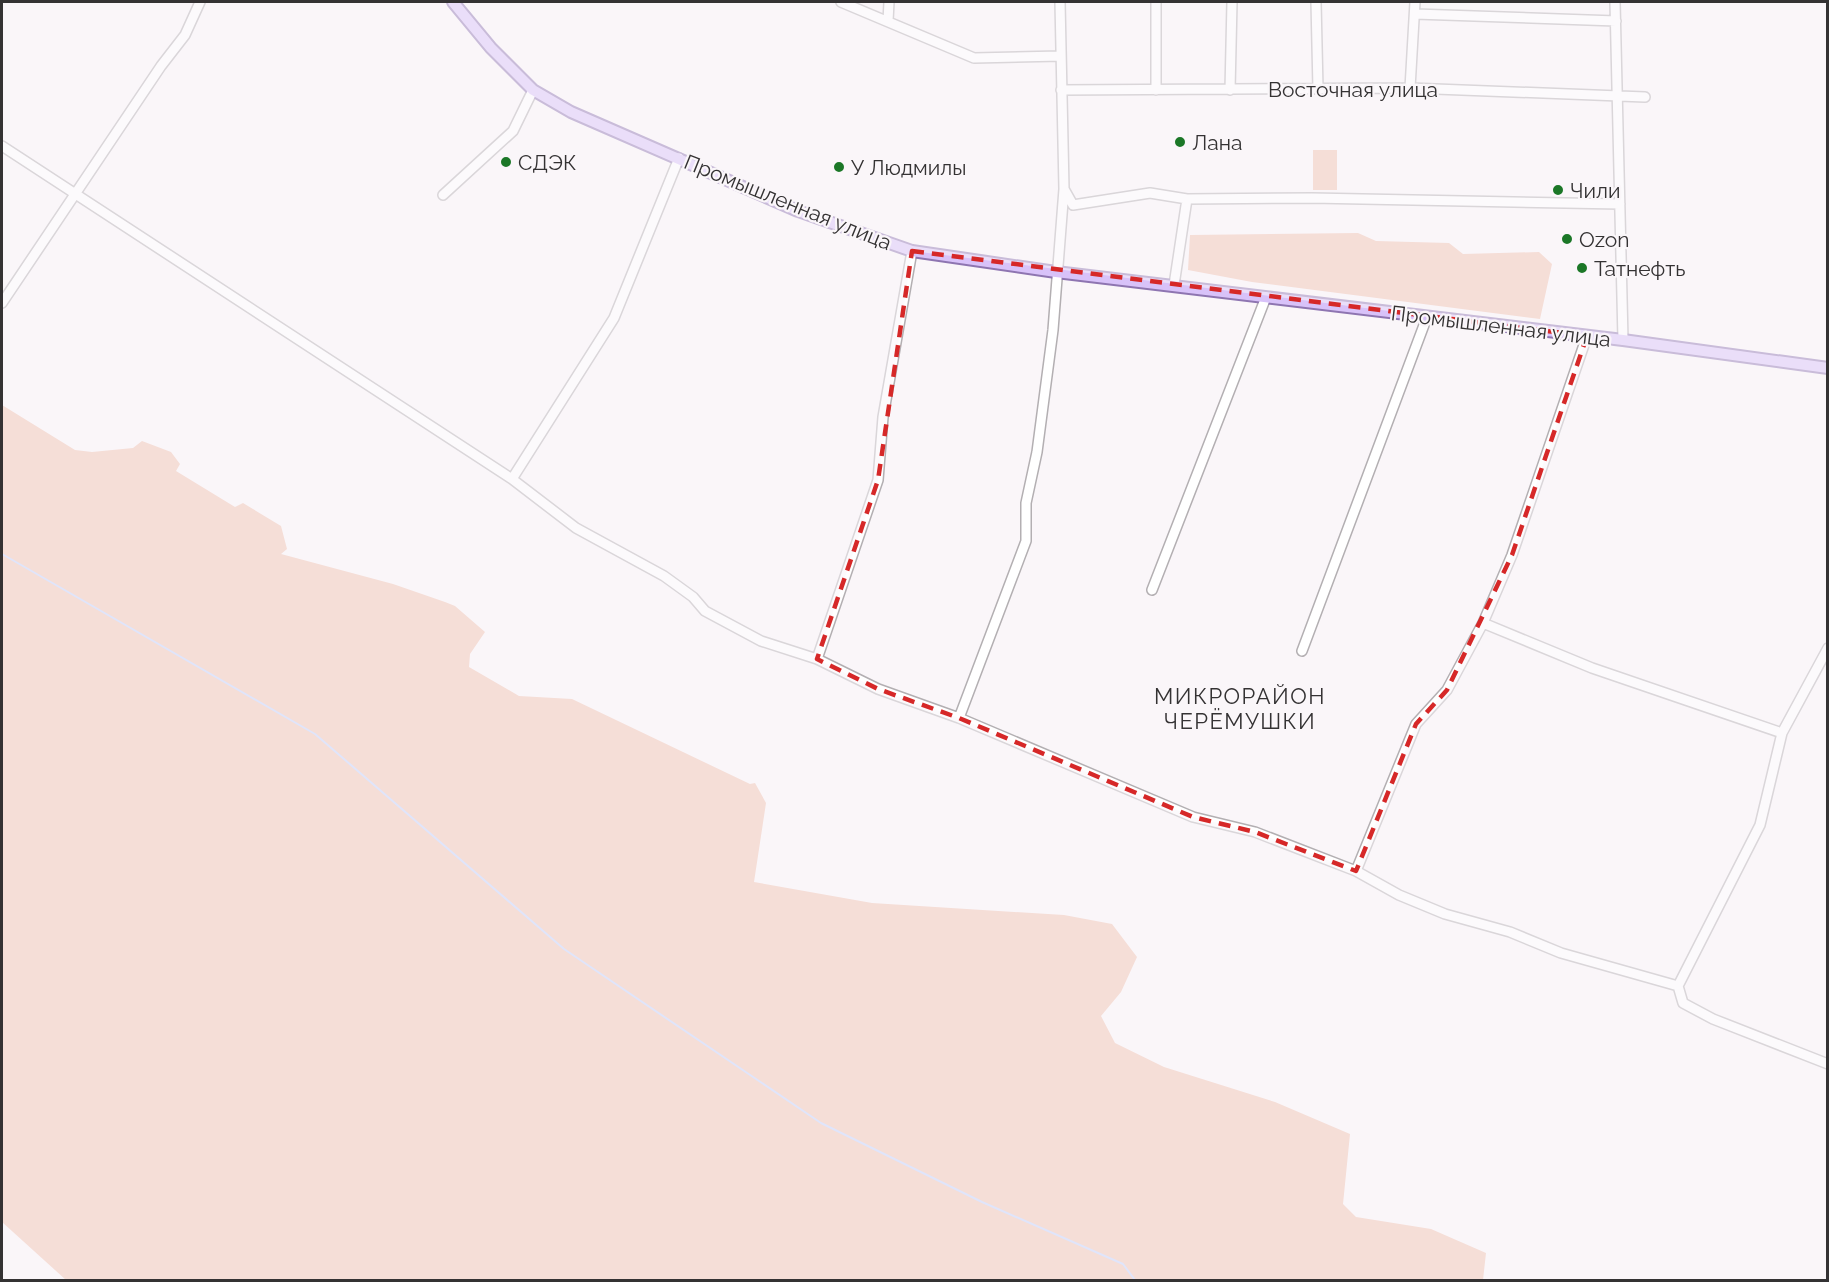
<svg xmlns="http://www.w3.org/2000/svg" width="1829" height="1282" font-family="Raleway,sans-serif">
	<style>
		.green { fill: #f0c0ad }
		.lines { fill: none; stroke-linecap: round; stroke-linejoin: round }
		.stream { stroke: #c0d1fc; stroke-width: 2 }
		.minor-casing { stroke: #b3afb2; stroke-width: 12 }
		.major-casing { stroke: #8e75b1; stroke-width: 14 }
		.minor { stroke: #fff; stroke-width: 9 }
		.major { stroke: #d8c2f9; stroke-width: 10 }
		.marked { fill: none; stroke: #d62828; stroke-width: 4.5; stroke-dasharray: 12 8; stroke-linejoin: round }
		.poi-dot { fill: #1b7727; stroke: #faf6f9; stroke-width: 2 }
		.labels { text-anchor: middle; dominant-baseline: central; stroke-width: 4.5; stroke-linejoin: round; paint-order: stroke }
		.street-label { font-size: 21px; fill: #343233; stroke: #faf6f9 }
		.poi-label { font-size: 21px; fill: #343233; stroke: #faf6f9; text-anchor: start }
		.neighbourhood-label { font-size: 22px; letter-spacing: 1.5px; fill: #343233; stroke: #faf6f9 }
	</style>
	<rect width="100%" height="100%" fill="#faf6f9"/>
	<path class="green" d="M 1313,150 L 1337,150 L 1337,190 L 1313,190 Z
		M 1358,233 L 1376,241 L 1449,243 L 1463,254 L 1539,252 L 1552,264 L 1540,319 L 1252,282 L 1188,270 L 1190,235 Z
		M 2,405 L 75,450 L 92,452 L 133,448 L 142,441 L 171,452 L 180,464 L 176,471 L 235,507 L 243,503 L 281,526 L 287,549 L 281,554 L 393,584 L 445,602 L 455,606 L 485,632 L 470,654 L 469,667 L 519,696 L 572,699 L 750,784 L 755,783 L 766,803 L 754,882 L 872,903 L 1064,915 L 1112,924 L 1137,957 L 1121,992 L 1101,1016 L 1115,1043 L 1164,1067 L 1275,1102 L 1350,1134 L 1343,1204 L 1356,1217 L 1431,1229 L 1486,1253 L 1483,1280 L 66,1280 L 2,1222 Z"/>
	<g class="lines">
		<path class="stream" d="M 2,554 L 315,734 L 564,949 L 821,1123 L 982,1202 L 1123,1264 L 1135,1280"/>
		<g class="minor-casing">
			<path id="minor" d="M 841,2 L 974,58 L 1060,56
				M 1156,2 L 1156,90
				M 1316,2 L 1318,89
				M 1615,2 L 1623,340
				M 1415,14 L 1616,21
				M 888,21 L 889,2
				M 1410,88 L 1415,2
				M 1061,90 L 1410,88 L 1645,97
				M 1230,90 L 1232,2
				M 2,146 L 512,479 L 576,528 L 664,576 L 693,597 L 705,611 L 761,641 L 817,659 L 878,689 L 959,718 L 1193,817 L 1255,832 L 1356,871 L 1399,895 L 1445,914 L 1510,932 L 1561,953 L 1678,986
				M 1064,189 L 1073,205 L 1150,193 L 1187,199 L 1312,198 L 1620,204
				M 443,195 L 513,131 L 533,90
				M 1174,285 L 1187,199
				M 2,303 L 161,66 L 185,35 L 200,2
				M 512,479 L 614,318 L 679,158
				M 1152,590 L 1266,297
				M 1483,623 L 1592,668 L 1782,733
				M 1828,648 L 1782,733 L 1760,825 L 1678,986 L 1683,1003 L 1713,1019 L 1828,1064
				M 1302,651 L 1427,317
				M 817,659 L 878,480 L 883,417 L 912,251
				M 959,718 L 1026,541 L 1026,503 L 1037,452 L 1053,330 L 1064,189 L 1060,2
				M 1356,871 L 1416,724 L 1447,690 L 1483,623 L 1512,555 L 1587,336"/>
		</g>
		<g class="major-casing">
			<path id="major" d="M 453,2 L 491,48 L 533,90 L 571,112 L 798,211 L 912,251 L 1056,272 L 1623,340 L 1828,368"/>
		</g>
		<use href="#minor" class="minor"/>
		<use href="#major" class="major"/>
	</g>
	<path d="M0 0H1829V1282H0ZM 912,251 L 1587,336 L 1512,555 L 1447,690 L 1416,724 L 1356,871 L 1255,832 L 1193,817 L 959,718 L 878,689 L 817,659 L 878,480 Z" fill="#faf6f9" fill-opacity=".55" fill-rule="evenodd"/>
	<path class="marked" d="M 912,251 L 1587,336 L 1512,555 L 1447,690 L 1416,724 L 1356,871 L 1255,832 L 1193,817 L 959,718 L 878,689 L 817,659 L 878,480 Z"/>
	<g class="poi-dot">
		<circle cx="1180" cy="142" r="6"/>
		<circle cx="506" cy="162" r="6"/>
		<circle cx="839" cy="167" r="6"/>
		<circle cx="1558" cy="190" r="6"/>
		<circle cx="1567" cy="239" r="6"/>
		<circle cx="1582" cy="268" r="6"/>
	</g>
	<g class="labels">
		<g class="street-label">
			<text x="1353" y="89">Восточная улица</text>
			<text transform="translate(788 202) rotate(22)">Промышленная улица</text>
			<text transform="translate(1501 326) rotate(7)">Промышленная улица</text>
		</g>
		<g class="poi-label">
			<text x="1192" y="142">Лана</text>
			<text x="518" y="162">СДЭК</text>
			<text x="851" y="167">У Людмилы</text>
			<text x="1570" y="190">Чили</text>
			<text x="1579" y="239">Ozon</text>
			<text x="1594" y="268">Татнефть</text>
		</g>
		<g class="neighbourhood-label">
			<text x="1240" y="696">МИКРОРАЙОН<tspan x="1240" dy="25">ЧЕРЁМУШКИ</tspan></text>
		</g>
	</g>
	<rect width="1829" height="1282" fill="none" stroke="#343233" stroke-width="6"/>
</svg>
